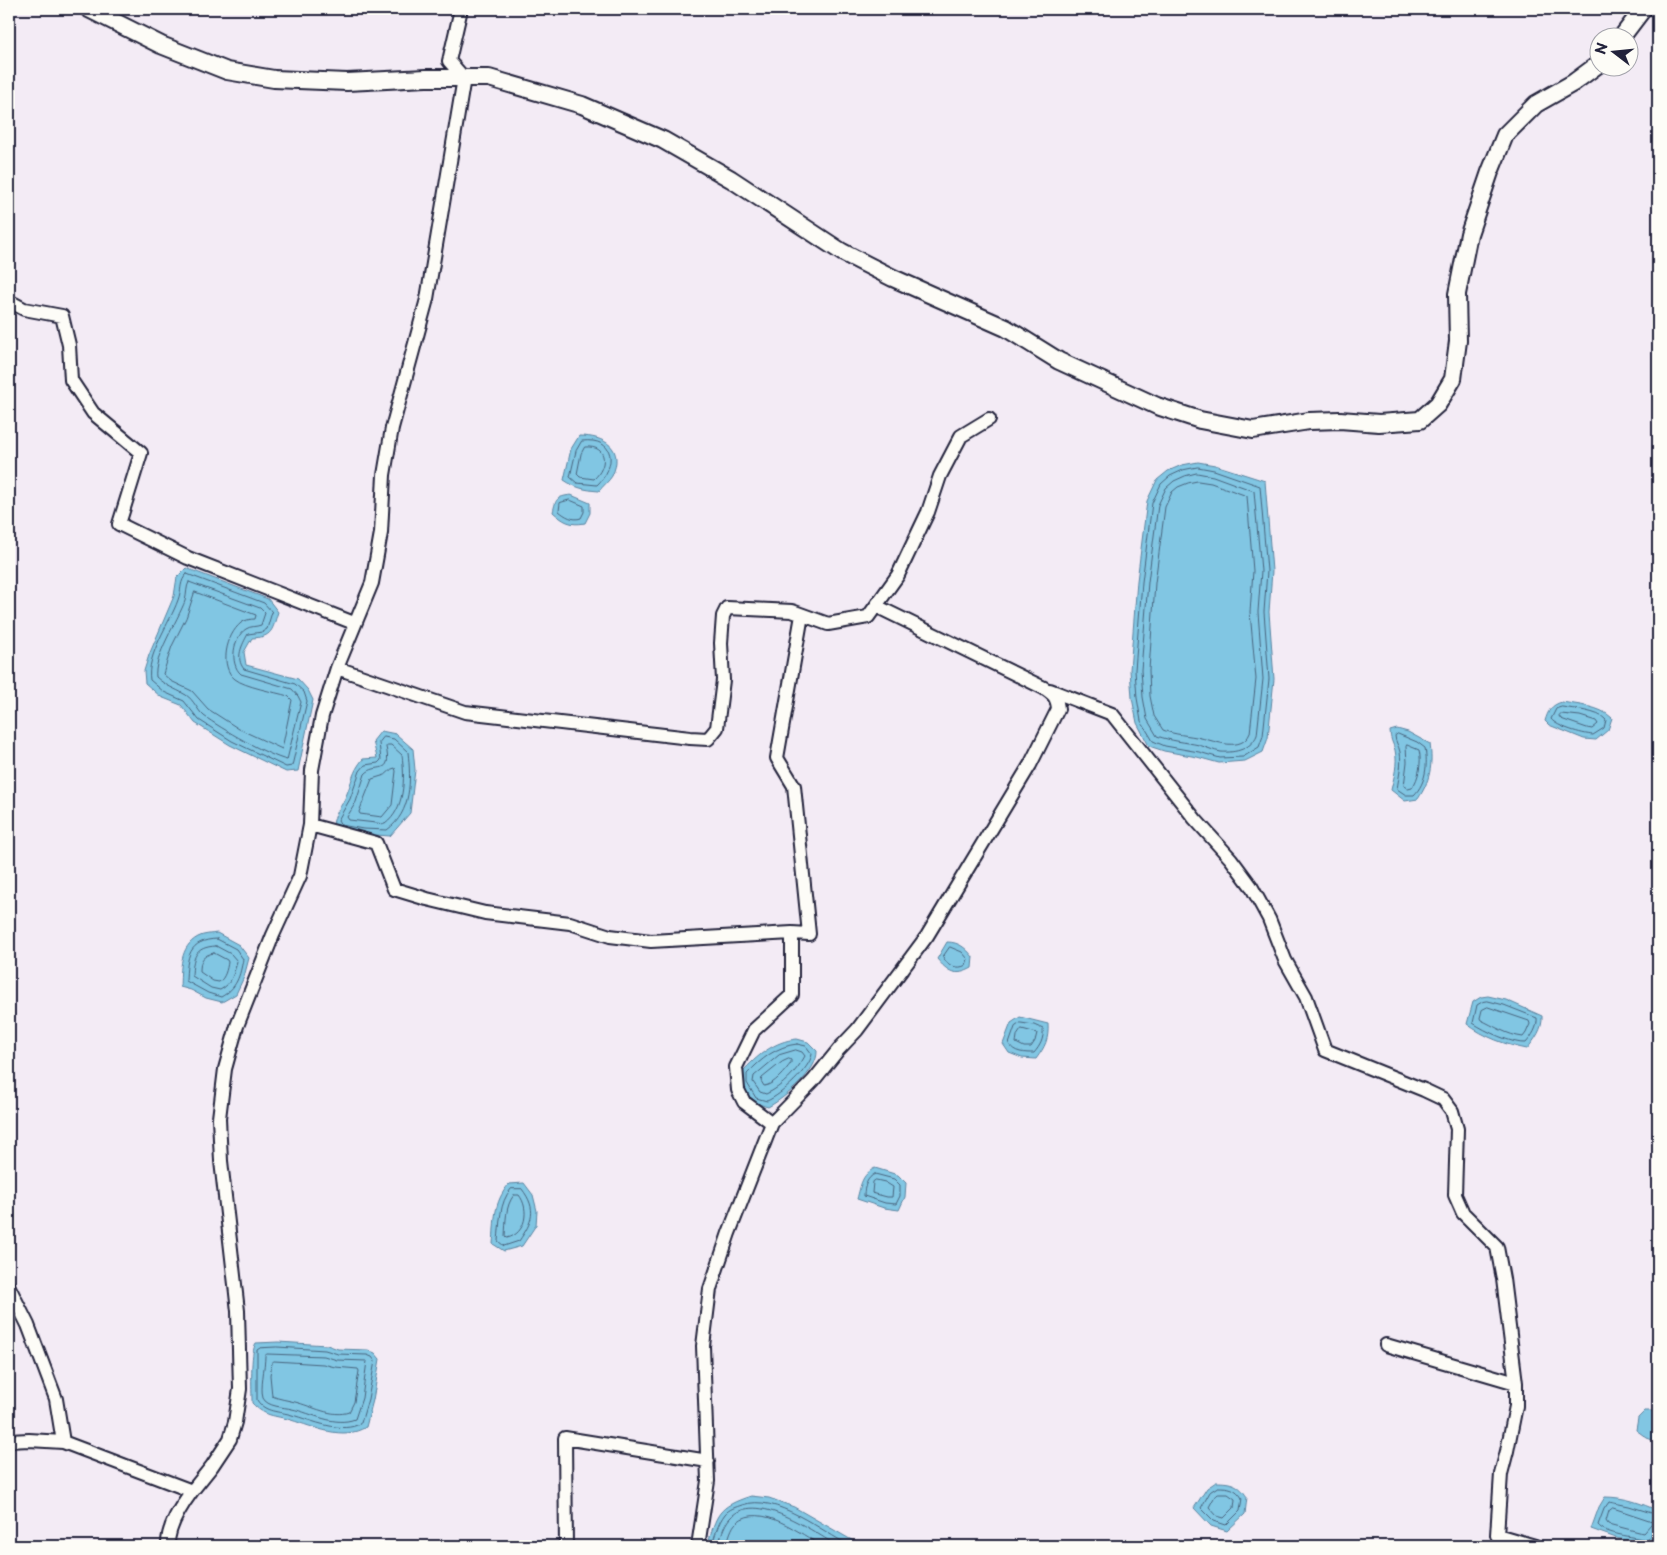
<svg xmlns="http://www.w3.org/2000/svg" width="1667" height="1555" font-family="'Playpen Sans',sans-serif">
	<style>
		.water { fill: #81c6e3; stroke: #5b84a0 }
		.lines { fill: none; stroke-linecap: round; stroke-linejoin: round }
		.shore { stroke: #48647e; stroke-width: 1 }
		.minor-casing { stroke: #22223b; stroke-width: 16 }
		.major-casing { stroke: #22223b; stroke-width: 20 }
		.minor { stroke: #fdfcf7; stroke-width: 12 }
		.major { stroke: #fdfcf7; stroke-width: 16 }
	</style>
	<rect width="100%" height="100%" fill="#f3ebf5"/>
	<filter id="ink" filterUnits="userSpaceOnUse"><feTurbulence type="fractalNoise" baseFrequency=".02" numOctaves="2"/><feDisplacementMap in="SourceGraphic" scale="10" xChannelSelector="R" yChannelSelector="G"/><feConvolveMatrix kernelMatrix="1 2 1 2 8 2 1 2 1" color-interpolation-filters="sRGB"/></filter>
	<g filter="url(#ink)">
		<path class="water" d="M 579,436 C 605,436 625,448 612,476 C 609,481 603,486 599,491 C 585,490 576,488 564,480 L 571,449 Z
			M 1198,462 L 1215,465 L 1265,481 L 1272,571 L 1269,612 L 1274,679 L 1268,738 L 1263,752 L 1245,761 L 1219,763 L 1197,757 L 1164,751 L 1149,746 L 1137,723 L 1132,698 L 1130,670 L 1137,581 L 1147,501 L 1157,480 L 1168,471 L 1182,465 Z
			M 571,495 L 590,503 L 590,513 L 585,523 C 570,526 563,521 553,512 C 556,499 556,497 571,495 Z
			M 186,568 L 268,599 L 278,612 C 272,630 273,637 252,638 L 244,652 L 246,665 L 298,679 L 308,690 L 313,700 L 298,771 L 286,772 L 230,745 L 195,723 L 181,705 L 161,697 L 145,683 L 144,671 L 149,655 L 174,596 L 177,577 Z
			M 1562,702 C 1578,705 1600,706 1612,718 L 1608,730 L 1596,740 L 1584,739 L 1549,725 L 1545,721 C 1548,711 1551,705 1562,702 Z
			M 1397,729 L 1408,732 L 1430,744 C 1433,765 1430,781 1418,799 L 1405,801 L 1391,790 C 1394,777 1398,764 1395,750 C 1393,743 1390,739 1390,731 Z
			M 381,731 L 396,734 L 413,749 L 415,770 L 410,813 L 390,836 L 362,834 L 333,825 C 334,814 342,806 346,796 C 352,782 352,772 363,759 L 377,758 L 373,741 Z
			M 217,933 L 239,945 L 249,958 L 244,977 L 236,994 L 222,1002 L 206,998 L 191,990 L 180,987 C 181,969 179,947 198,937 C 203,934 211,934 217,933 Z
			M 947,942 C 959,942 966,948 973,957 L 972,968 C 956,977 948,972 937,959 Z
			M 1488,996 L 1506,1000 L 1542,1016 C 1543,1029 1535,1039 1527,1049 C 1506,1045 1484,1037 1467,1024 L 1473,1002 L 1481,997 Z
			M 1020,1017 L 1048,1024 C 1049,1039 1045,1047 1036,1059 L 1022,1058 L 1009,1053 L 1003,1044 L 1011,1023 Z
			M 797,1039 L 808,1042 L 817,1051 C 818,1071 785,1098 768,1107 C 747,1101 743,1094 742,1072 C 757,1056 774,1041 797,1039 Z
			M 875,1168 L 898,1175 L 906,1183 L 905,1197 L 899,1210 L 884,1208 L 857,1199 C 861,1185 861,1175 875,1168 Z
			M 524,1183 L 533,1195 L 537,1211 L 536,1225 L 522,1246 L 504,1251 L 493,1244 C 495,1220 493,1203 509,1184 Z
			M 278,1342 L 327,1345 L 338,1349 L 368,1350 L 375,1353 L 380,1359 L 373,1400 L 366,1427 C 343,1441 314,1427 291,1420 C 274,1415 265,1417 252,1403 C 252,1390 250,1352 256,1343 Z
			M 1645,1411 L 1658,1411 L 1658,1442 L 1647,1438 L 1636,1430 L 1638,1418 Z
			M 1216,1482 C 1231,1482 1239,1484 1247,1497 L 1245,1514 L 1227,1531 L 1211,1526 L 1194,1508 L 1207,1488 Z
			M 751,1496 L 769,1498 L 794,1507 L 862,1546 L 707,1546 C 717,1514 717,1507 751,1496 Z
			M 1605,1497 C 1623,1497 1642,1503 1658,1511 L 1658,1531 L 1650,1545 L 1616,1538 L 1591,1529 L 1599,1507 Z"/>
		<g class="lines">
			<path class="shore" d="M 582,441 C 616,437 617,466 597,485 L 577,483 L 570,477 L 576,451 Z
				M 585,447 C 609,445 607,467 594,479 L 580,477 L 577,474 L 581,454 Z
				M 1198,467 L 1214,470 L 1260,486 L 1267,571 L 1264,612 L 1269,679 L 1263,736 L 1259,747 L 1243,757 L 1220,758 L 1199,752 L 1165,746 L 1153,741 L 1141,721 L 1137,698 L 1135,670 L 1142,582 L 1152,503 L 1161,484 L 1170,476 L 1183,470 Z
				M 1197,473 L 1213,476 L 1254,491 L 1261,571 L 1258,612 L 1263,679 L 1257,735 C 1251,749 1236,753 1221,752 C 1214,751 1206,747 1199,745 C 1185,742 1171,741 1157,736 L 1147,719 L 1143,697 L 1141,670 L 1148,582 L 1158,505 L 1166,488 L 1174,481 L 1185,476 Z
				M 1198,481 L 1211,483 L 1247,496 L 1253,571 L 1250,612 L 1256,679 L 1250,733 C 1242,753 1215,741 1201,738 C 1188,735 1175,735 1163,730 L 1154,716 L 1150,696 L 1149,670 L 1155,583 L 1165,507 L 1172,492 L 1178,487 L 1188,483 Z
				M 570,500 L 584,506 L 584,512 L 581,518 C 573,521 565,516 559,511 L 560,503 Z
				M 187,574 L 264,603 L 272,612 L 267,629 L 262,632 L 248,634 C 242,645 235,658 244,669 L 295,684 L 304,692 L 307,701 L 292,766 L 286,767 L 232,741 L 199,720 L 184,701 L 164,692 L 150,680 C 146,655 170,623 178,600 C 182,590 179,581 187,574 Z
				M 189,582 L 260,608 L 265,613 L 261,625 C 256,627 250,626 246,629 C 233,637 229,664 241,674 L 292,689 L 298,696 L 301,702 L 287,760 C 269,756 220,728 204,716 C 197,710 194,700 186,695 C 174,688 167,687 156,677 C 153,658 178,620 185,601 C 187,594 186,587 189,582 Z
				M 195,592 L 256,615 L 255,619 C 250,619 245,620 241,623 C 226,635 219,667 235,679 C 245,687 275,692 288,696 L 292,700 L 282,749 L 239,729 L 208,709 L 192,691 L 171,681 L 163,674 L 172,646 L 186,618 Z
				M 1562,707 C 1573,709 1599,711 1606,720 L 1604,728 L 1593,735 C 1582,734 1557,727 1551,719 L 1556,709 Z
				M 1561,714 L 1580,716 L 1596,721 L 1598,724 L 1592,729 L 1587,728 L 1561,719 L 1559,716 Z
				M 1398,734 L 1417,742 L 1425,748 C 1428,764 1426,783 1414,795 L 1406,795 L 1397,789 C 1399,776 1402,765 1400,752 C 1399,746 1395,742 1395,736 Z
				M 384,737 L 394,739 L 408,752 C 411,780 412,812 387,830 L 363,829 L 341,825 L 338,820 L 350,799 L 360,771 L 365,765 L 378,763 L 381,760 L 379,743 Z
				M 388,745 L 391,745 L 402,755 C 405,779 405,809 385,824 L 349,820 L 347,817 L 356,802 L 365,774 C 376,762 393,777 386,747 Z
				M 1407,745 L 1419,750 C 1422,762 1419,778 1412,788 L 1408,789 L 1404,786 L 1407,762 L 1406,747 Z
				M 392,769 L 395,768 L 396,771 L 392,805 L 382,817 L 360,814 L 359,812 L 372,779 L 385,775 Z
				M 217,939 L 236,949 L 243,959 C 240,976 237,988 221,997 L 208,993 L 186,981 C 187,957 188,940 217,939 Z
				M 216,946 L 231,954 L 237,961 C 234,973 232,984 220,990 L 211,988 L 192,976 C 193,958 194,947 216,946 Z
				M 950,947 L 962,952 L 968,959 L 966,965 C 958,970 947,966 943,957 Z
				M 214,953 L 227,960 L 228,962 C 227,969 225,978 219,982 L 213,981 L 200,972 C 200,961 202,955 214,953 Z
				M 1488,1001 L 1504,1005 L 1537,1018 C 1538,1027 1532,1036 1526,1043 C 1512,1044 1485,1031 1473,1023 L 1477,1005 L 1482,1002 Z
				M 1488,1007 L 1529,1021 L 1530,1024 L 1526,1033 L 1523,1037 C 1507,1035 1494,1026 1481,1020 L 1480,1018 L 1482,1010 Z
				M 1021,1023 L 1034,1025 L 1043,1029 C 1044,1039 1040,1046 1034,1053 C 1025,1053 1014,1053 1009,1044 L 1015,1027 Z
				M 1022,1029 L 1037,1033 L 1035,1041 L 1031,1047 L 1024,1047 L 1016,1043 L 1017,1036 Z
				M 797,1044 L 806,1046 L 812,1054 C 810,1069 781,1095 767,1101 L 756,1098 L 747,1083 L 747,1074 C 761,1059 777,1046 797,1044 Z
				M 796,1050 L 802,1052 L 805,1056 C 797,1071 782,1087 766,1094 L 760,1092 L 753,1082 L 754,1076 L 779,1055 Z
				M 789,1059 L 791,1060 L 791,1063 C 785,1071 774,1085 764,1086 L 761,1081 L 762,1078 L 782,1062 Z
				M 875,1174 L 894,1179 L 900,1185 L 900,1196 L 896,1204 L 885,1203 L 864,1196 C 864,1187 867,1177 875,1174 Z
				M 876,1180 L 885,1182 L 893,1187 L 892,1197 L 887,1197 L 872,1193 L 873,1182 Z
				M 522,1189 C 538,1210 532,1222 519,1241 L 504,1246 L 498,1241 C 500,1223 499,1203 511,1189 Z
				M 514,1195 L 519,1195 C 530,1209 526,1234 507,1238 L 505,1236 C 506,1222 505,1206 514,1195 Z
				M 277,1347 L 325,1350 L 338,1354 L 367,1355 L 372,1357 L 375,1361 L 368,1399 L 361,1423 C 343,1435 311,1420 292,1415 C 279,1411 265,1413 257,1400 L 257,1350 L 260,1348 Z
				M 267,1354 L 324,1356 L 337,1360 L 367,1361 L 362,1398 L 355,1419 C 334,1427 312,1413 292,1409 C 284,1407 267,1407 263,1398 C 260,1388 265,1367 265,1356 Z
				M 274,1361 L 323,1364 L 335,1367 L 358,1369 L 359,1371 L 354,1402 L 349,1412 C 332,1418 312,1406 295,1402 C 287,1400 279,1399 272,1396 L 270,1375 L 272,1363 Z
				M 1218,1487 C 1229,1487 1236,1488 1242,1498 L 1240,1511 L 1226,1525 L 1214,1521 L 1201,1508 L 1210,1492 Z
				M 1219,1494 L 1228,1494 L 1235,1499 L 1234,1508 L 1224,1518 L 1217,1516 L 1209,1507 L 1215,1496 Z
				M 1613,1508 L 1652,1521 L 1652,1523 L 1643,1533 L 1608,1524 L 1606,1521 L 1609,1511 Z
				M 1658,1515 L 1629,1506 L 1609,1502 L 1604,1509 L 1598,1525 C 1606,1535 1633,1536 1646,1540 L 1653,1531 L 1658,1530
				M 712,1546 C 715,1535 718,1523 725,1514 C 729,1509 736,1507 742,1505 C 777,1493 820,1531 851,1546
				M 718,1546 C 721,1537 723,1526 730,1518 C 756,1489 813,1532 838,1546
				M 726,1546 C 729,1538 731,1527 737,1522 C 761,1502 801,1534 822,1546"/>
			<g class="minor-casing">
				<path id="minor" d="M 9,301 L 24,309 L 62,316 L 69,345 L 71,380 L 93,413 L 141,453 L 119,524 L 188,558 L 354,623
					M 337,668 L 465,712 L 690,738 L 708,739 L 717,728 L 723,680 L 721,643 L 723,616 L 727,608 L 792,611 L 828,624 L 868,617 L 898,575 L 928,512 L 940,476 L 961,436 L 989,419
					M 1050,690 L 1112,714 L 1195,819 L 1231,859 L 1251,886 L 1269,919 L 1285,960 L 1306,997 L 1325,1050 L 1424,1090 L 1443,1099 L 1452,1111 L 1457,1129 L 1455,1195 L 1463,1213 L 1497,1247 L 1503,1279 L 1516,1383 L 1516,1406 L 1507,1451 L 1501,1474 L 1497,1535 L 1535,1546
					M 310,825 L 376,843 L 394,889 L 427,899 L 485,913 L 570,923 L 610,936 L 651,941 L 792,933 L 792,995 L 754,1030 L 736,1067 L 738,1090 L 744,1102 L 772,1123
					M 792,933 L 809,934 L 794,786 L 777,758 L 802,615
					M 9,1287 L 28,1325 L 56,1399 L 63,1442 L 192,1491 C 181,1506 167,1527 168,1546
					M 1386,1345 L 1516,1383
					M 9,1441 L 29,1440 L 63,1442
					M 192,1491 L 212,1466 L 230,1439 L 235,1422 L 240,1389 L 238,1311 L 221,1161 L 219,1118 L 225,1069 L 237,1026 L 273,935 L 300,876 L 310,825 L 312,770 L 322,716 L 337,668 L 372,583 L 381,533 L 384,475 L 392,428 L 427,299 L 464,78 L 449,61 L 461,9
					M 566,1546 L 565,1438 L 708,1461
					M 698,1546 L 708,1481 L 703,1346 L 710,1289 L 729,1233 L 772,1123 L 813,1081 L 839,1049 L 857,1030 L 927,936 L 1030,765 L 1058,709 C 1057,697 1053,694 1044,688 L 876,606"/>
			</g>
			<g class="major-casing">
				<path id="major" d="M 89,9 L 161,45 L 227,71 L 274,79 L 347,82 L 426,78 L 489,78 L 582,105 L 663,140 L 731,179 L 842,252 L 893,278 L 1006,328 L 1059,361 L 1157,406 L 1200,420 L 1253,430 L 1309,421 L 1340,420 L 1379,423 L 1420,420 L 1438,404 L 1453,379 L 1458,341 L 1457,294 L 1469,234 L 1490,172 L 1505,135 L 1536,104 L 1573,83 L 1600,63
					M 1621,38 L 1643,9"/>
			</g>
			<use href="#minor" class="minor"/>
			<use href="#major" class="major"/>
		</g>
	</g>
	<rect width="1667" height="1555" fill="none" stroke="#fdfcf7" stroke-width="30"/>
	<rect x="15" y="15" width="1637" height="1525" fill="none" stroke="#22223b" stroke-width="2" filter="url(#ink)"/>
	<g transform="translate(1614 52) rotate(286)"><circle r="24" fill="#fdfcf7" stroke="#a5a5ac"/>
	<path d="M0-4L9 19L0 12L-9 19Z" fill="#22223b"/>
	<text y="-8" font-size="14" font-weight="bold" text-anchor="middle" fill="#22223b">N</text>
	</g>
</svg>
